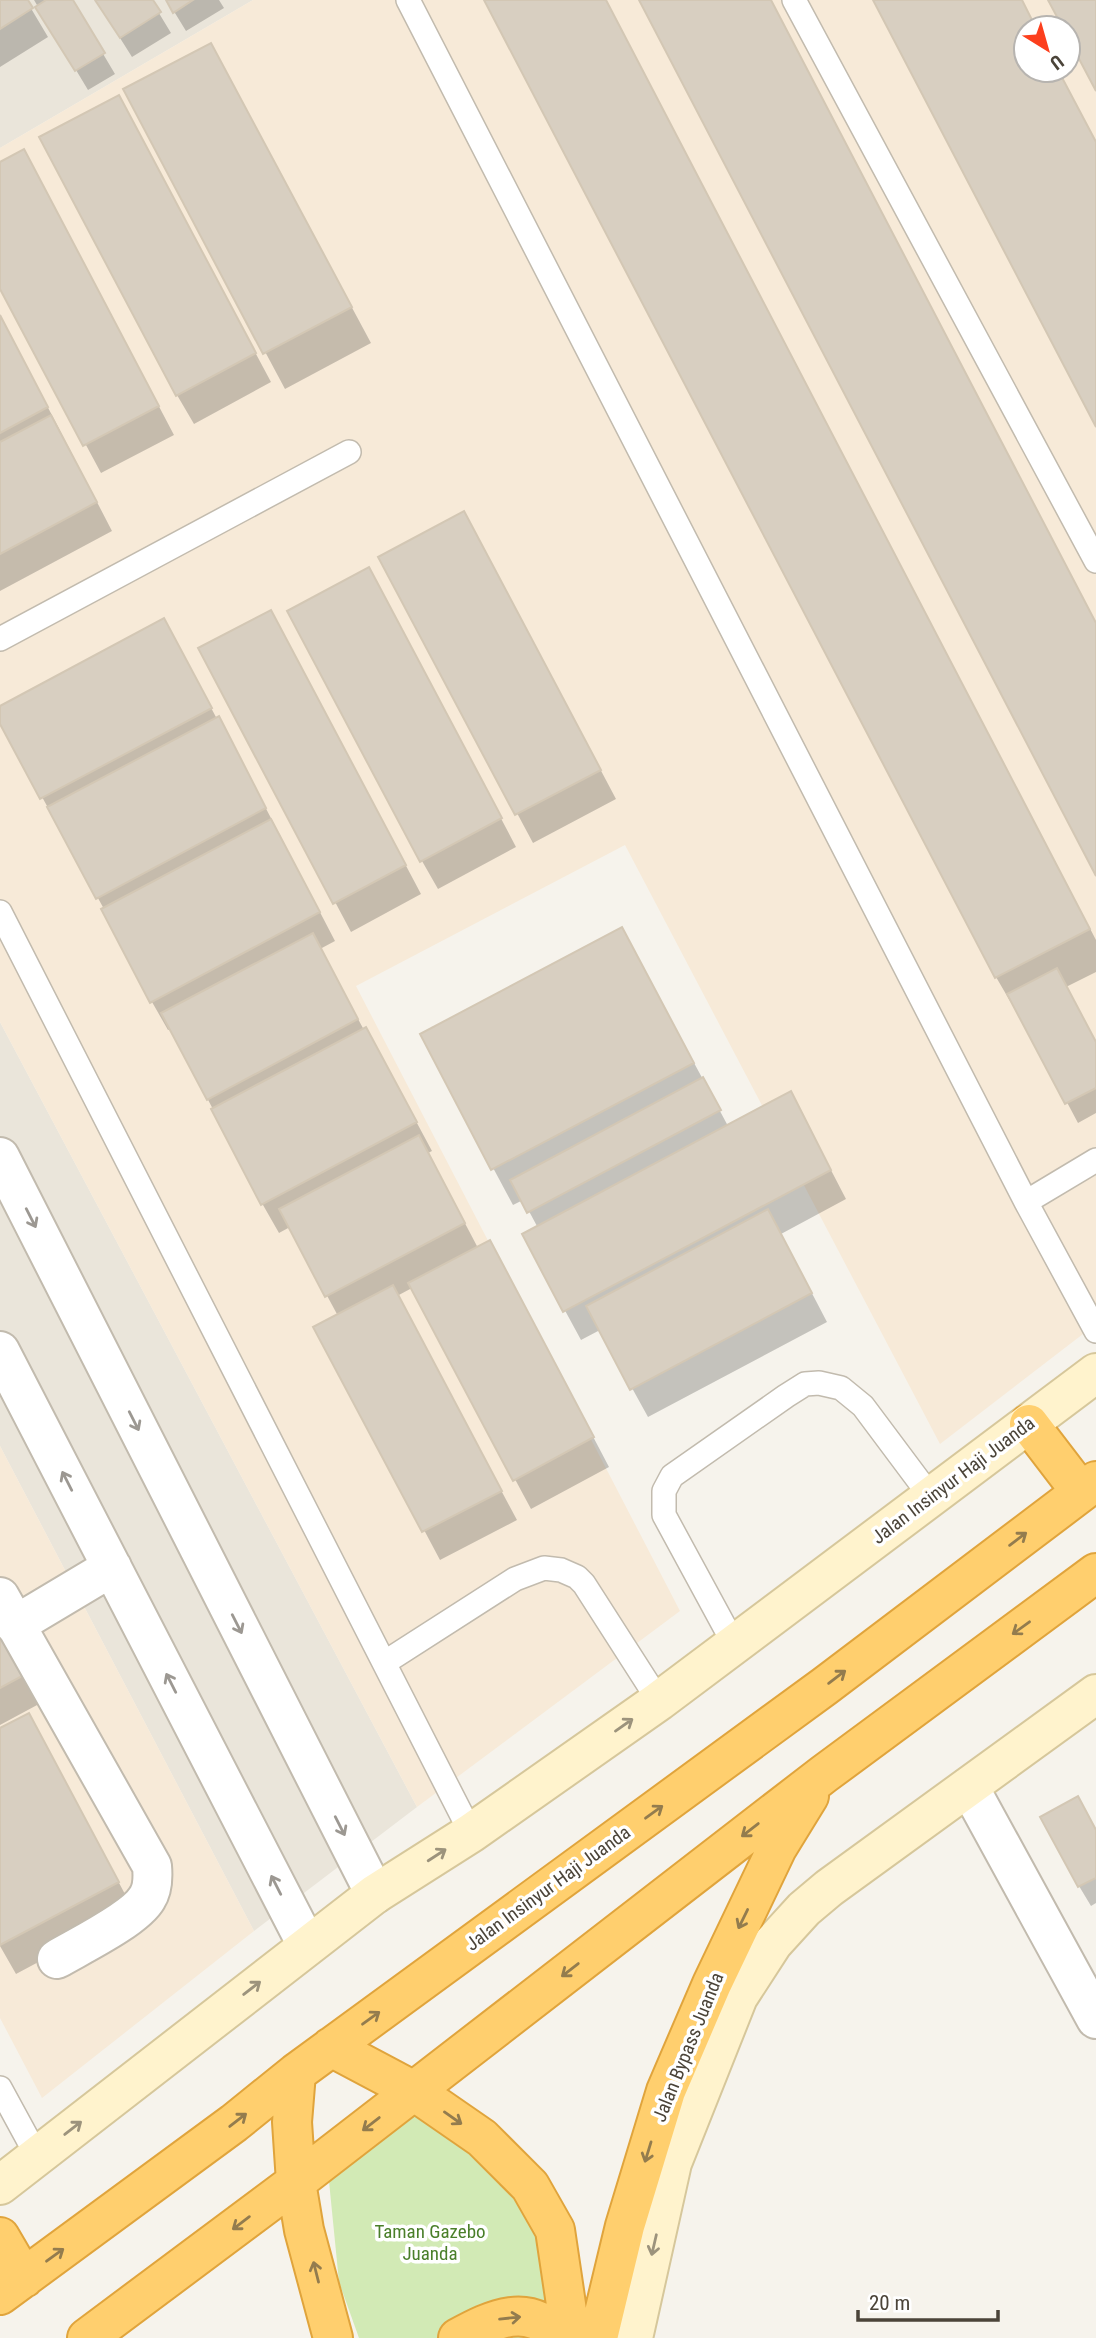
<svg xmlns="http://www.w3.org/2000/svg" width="1096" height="2338" font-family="'Roboto Condensed',sans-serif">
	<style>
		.residential { fill: #eae5da }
		.commercial { fill: #f7ead8; fill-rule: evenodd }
		.green { fill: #d2eab5 }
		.shadow { fill: #0003 }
		.building { fill: #d8cfc1; stroke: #d3c7b4; stroke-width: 2 }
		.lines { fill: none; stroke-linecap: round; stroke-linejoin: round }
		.lane-casing { stroke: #c2bbae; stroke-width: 26 }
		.street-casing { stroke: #c2bbae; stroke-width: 42 }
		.secondary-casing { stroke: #d6c79b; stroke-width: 42 }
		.highway-casing { stroke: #e0a43c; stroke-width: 42 }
		.lane { stroke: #fff; stroke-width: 23 }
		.street { stroke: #fff; stroke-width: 38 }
		.secondary { stroke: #fff3cd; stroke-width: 38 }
		.highway { stroke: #ffcf6e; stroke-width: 38 }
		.oneway { stroke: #9c9892 }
		.oneway2 { stroke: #937c4e }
		.oneway3 { stroke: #9c937c }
		.labels { text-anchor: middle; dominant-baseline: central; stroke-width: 7; stroke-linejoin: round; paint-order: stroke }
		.street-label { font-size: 19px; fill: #4b4439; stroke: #fff }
		.park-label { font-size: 19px; fill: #4a7f2a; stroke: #fff }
	</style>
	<rect width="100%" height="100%" fill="#f6f3ec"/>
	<path class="residential" d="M 0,0 L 253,0 L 0,148 Z
		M 0,1022 L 417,1807 L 254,1931 L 0,1446 Z"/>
	<path class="commercial" d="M 253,0 L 1096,0 L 1096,1324 L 940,1444 L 625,845 L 356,986 L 680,1611 L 417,1807 L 0,1022 L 0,148 ZM 1026,28 L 1068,28 L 1068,70 L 1026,70 Z
		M 0,1446 L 254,1931 L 42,2098 L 0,2018 Z"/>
	<path class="green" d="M 410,2109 L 484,2155 L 536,2228 L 553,2338 L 359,2338 L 339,2282 L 328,2171 Z"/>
	<path class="shadow" d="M 0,0 L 26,0 L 48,37 L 0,67 Z
		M 34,0 L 71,0 L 115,74 L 88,90 Z
		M 96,0 L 151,0 L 171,33 L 132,57 Z
		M 167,0 L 219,0 L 224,8 L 186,31 Z
		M 486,0 L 606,0 L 1096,940 L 1096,972 L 1066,987 L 1096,1043 L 1096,1113 L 1078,1123 L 1019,1012 L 1017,1013 L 996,977 Z
		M 211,45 L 371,343 L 285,389 L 125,90 Z
		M 119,97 L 271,382 L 194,424 L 177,395 Z
		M 0,164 L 40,180 L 174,435 L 101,473 L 0,285 Z
		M 0,315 L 112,531 L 0,591 Z
		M 480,542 L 616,799 L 533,843 L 380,557 Z
		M 385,598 L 516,847 L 438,889 L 422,861 Z
		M 287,641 L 421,894 L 351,932 L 201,649 Z
		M 180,649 L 217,719 L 234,747 L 335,941 L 320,949 L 364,1030 L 382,1058 L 432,1151 L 428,1153 L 478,1248 L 506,1271 L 609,1467 L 531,1509 L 412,1288 L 397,1296 L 517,1520 L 440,1560 L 316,1327 L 338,1316 L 290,1227 L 279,1233 L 263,1205 L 171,1029 L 168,1030 L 152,1002 L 104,909 L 0,721 L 0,708 Z
		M 622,929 L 728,1126 L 806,1122 L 846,1199 L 781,1234 L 827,1322 L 648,1417 L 600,1330 L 581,1340 L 524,1235 L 538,1228 L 523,1200 L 513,1205 L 422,1035 Z
		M 0,1630 L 39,1704 L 0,1725 Z
		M 0,1730 L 45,1744 L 134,1911 L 16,1974 L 0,1946 Z
		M 1096,1832 L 1096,1903 L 1091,1906 L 1079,1886 Z"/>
	<path class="building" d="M 0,0 L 28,0 L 33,8 L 0,29 Z
		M 46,0 L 73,0 L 105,53 L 75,71 L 35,7 Z
		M 95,0 L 153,0 L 161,12 L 120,38 Z
		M 166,0 L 193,0 L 173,13 Z
		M 484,0 L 606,0 L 1090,929 L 995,978 Z
		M 639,0 L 771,0 L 1096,623 L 1096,876 Z
		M 873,0 L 1022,0 L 1036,28 L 1026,28 L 1026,70 L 1058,70 L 1096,142 L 1096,427 Z
		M 1048,0 L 1096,0 L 1096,91 L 1068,38 L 1068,28 L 1063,28 Z
		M 211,43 L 352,307 L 263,354 L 123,89 Z
		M 119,95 L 256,353 L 176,396 L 39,137 Z
		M 24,149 L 159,406 L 83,446 L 0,289 L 0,162 Z
		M 0,315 L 48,407 L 0,433 Z
		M 51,415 L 97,502 L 0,554 L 0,442 Z
		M 464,511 L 601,770 L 515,815 L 378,557 Z
		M 369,567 L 502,818 L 420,862 L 287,611 Z
		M 271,610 L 406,865 L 333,904 L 198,648 Z
		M 164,618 L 212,708 L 40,799 L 0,724 L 0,706 Z
		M 219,716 L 266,808 L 96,899 L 47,807 Z
		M 271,819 L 320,912 L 150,1003 L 101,909 Z
		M 622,927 L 694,1063 L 491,1170 L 420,1034 Z
		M 313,933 L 358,1019 L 207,1100 L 161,1013 Z
		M 1057,968 L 1096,1042 L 1096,1088 L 1065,1104 L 1007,994 Z
		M 366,1027 L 417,1122 L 261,1205 L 211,1109 Z
		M 703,1077 L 721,1110 L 527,1213 L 510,1180 Z
		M 791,1091 L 831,1170 L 563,1312 L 522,1234 Z
		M 419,1135 L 465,1223 L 325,1297 L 279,1209 Z
		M 768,1209 L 812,1293 L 630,1390 L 586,1306 Z
		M 490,1240 L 594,1437 L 513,1481 L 408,1283 Z
		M 393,1285 L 502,1491 L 422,1532 L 313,1327 Z
		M 0,1629 L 24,1675 L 0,1688 Z
		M 29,1713 L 119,1882 L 0,1945 L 0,1728 Z
		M 1078,1796 L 1096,1830 L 1096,1878 L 1078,1887 L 1040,1817 Z"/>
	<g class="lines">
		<g class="lane-casing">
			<path id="lane" d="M 408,0 L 1026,1202 L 1096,1331
				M 794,0 L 1096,561
				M 0,639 L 349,452
				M 0,912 L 471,1833
				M 1026,1202 L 1096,1160
				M 734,1644 L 664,1515 L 664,1491 L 672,1476 L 786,1396 L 805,1384 L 819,1383 L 841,1388 L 863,1406 L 931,1497
				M 384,1663 L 515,1579 L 544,1568 L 561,1570 L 577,1577 L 584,1584 L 659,1701
				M 0,2088 L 37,2156"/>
		</g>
		<g class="street-casing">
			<path id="street" d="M 0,1157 L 375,1894
				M 0,1351 L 307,1945
				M 0,1597 L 152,1866 C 153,1877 153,1889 147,1898 C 135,1919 79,1946 57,1959
				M 15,1625 L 112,1567
				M 969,1787 L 1096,2019"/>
		</g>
		<g class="secondary-casing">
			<path id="secondary" d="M 0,2185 L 375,1894 L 471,1833 L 659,1701 L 1096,1373
				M 633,2338 L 672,2163 L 738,1997 L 773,1943 L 804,1909 L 829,1888 L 1096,1694"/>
		</g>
		<g class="highway-casing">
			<path id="highway" d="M 1029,1424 L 1081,1492
				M 331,2047 L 414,2091 L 482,2138 L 530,2186 L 555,2230 L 571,2338
				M 296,2073 L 292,2122 L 296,2182 L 304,2230 L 333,2338
				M 0,2237 L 24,2278
				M 0,2295 L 234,2123 L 296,2073 L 825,1686 L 1096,1481
				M 87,2338 L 296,2182 L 824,1774 L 1096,1573
				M 458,2338 C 493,2319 529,2301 560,2338
				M 598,2338 L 625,2226 L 666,2091 L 712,1984 L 777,1848 L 809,1796"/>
		</g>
		<use href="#lane" class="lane"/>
		<use href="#street" class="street"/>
		<use href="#secondary" class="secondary"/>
		<use href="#highway" class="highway"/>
	</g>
	<defs><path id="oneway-shaft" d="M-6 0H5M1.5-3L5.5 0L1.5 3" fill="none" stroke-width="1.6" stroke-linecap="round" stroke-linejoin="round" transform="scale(1.75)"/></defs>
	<g class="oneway">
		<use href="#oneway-shaft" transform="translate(31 1218) rotate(63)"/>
		<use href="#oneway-shaft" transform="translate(134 1421) rotate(63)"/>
		<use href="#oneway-shaft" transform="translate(67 1481) rotate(-117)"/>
		<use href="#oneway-shaft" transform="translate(237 1624) rotate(63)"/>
		<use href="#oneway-shaft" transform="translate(171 1683) rotate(-117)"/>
		<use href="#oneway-shaft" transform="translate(340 1826) rotate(63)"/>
		<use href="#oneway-shaft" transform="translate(276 1885) rotate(-117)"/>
	</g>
	<g class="oneway2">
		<use href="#oneway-shaft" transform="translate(1018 1539) rotate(-37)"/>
		<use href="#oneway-shaft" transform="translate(1021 1628) rotate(144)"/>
		<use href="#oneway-shaft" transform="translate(837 1677) rotate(-37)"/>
		<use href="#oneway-shaft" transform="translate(654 1812) rotate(-36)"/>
		<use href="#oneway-shaft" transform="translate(750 1830) rotate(142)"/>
		<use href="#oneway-shaft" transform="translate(743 1919) rotate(116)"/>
		<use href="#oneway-shaft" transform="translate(570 1970) rotate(142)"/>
		<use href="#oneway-shaft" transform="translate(371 2018) rotate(-36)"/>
		<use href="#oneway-shaft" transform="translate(453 2118) rotate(35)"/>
		<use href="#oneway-shaft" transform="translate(238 2120) rotate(-38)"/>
		<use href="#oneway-shaft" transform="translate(371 2124) rotate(142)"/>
		<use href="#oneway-shaft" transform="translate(648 2152) rotate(107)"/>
		<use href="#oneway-shaft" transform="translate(241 2223) rotate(143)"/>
		<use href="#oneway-shaft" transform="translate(55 2255) rotate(-36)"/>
		<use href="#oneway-shaft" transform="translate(316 2272) rotate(-104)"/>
		<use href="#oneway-shaft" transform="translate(510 2318) rotate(-6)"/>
	</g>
	<g class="oneway3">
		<use href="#oneway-shaft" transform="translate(624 1725) rotate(-35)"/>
		<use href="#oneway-shaft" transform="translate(437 1855) rotate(-33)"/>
		<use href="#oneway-shaft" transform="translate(252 1988) rotate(-38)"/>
		<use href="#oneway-shaft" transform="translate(73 2128) rotate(-38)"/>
		<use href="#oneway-shaft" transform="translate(654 2245) rotate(103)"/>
	</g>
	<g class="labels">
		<g class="street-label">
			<text transform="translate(953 1480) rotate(-37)">Jalan Insinyur Haji Juanda</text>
			<text transform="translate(548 1888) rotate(-36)">Jalan Insinyur Haji Juanda</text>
			<text transform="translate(688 2047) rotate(-68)">Jalan Bypass Juanda</text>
		</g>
		<g class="park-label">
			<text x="430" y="2231">Taman Gazebo<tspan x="430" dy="22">Juanda</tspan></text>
		</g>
	</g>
	<g transform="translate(1047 49) rotate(143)"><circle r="33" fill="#ffffff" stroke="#b7b4b0" stroke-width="2"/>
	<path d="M0-5L12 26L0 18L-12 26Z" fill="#fc3f1d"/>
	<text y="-10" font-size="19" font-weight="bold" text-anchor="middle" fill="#4b4439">U</text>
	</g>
	<path d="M858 2310v10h140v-10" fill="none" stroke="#4b4439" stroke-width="3.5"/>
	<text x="869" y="2310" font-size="21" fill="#4b4439" stroke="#ffffff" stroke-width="5" paint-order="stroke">20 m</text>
</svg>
